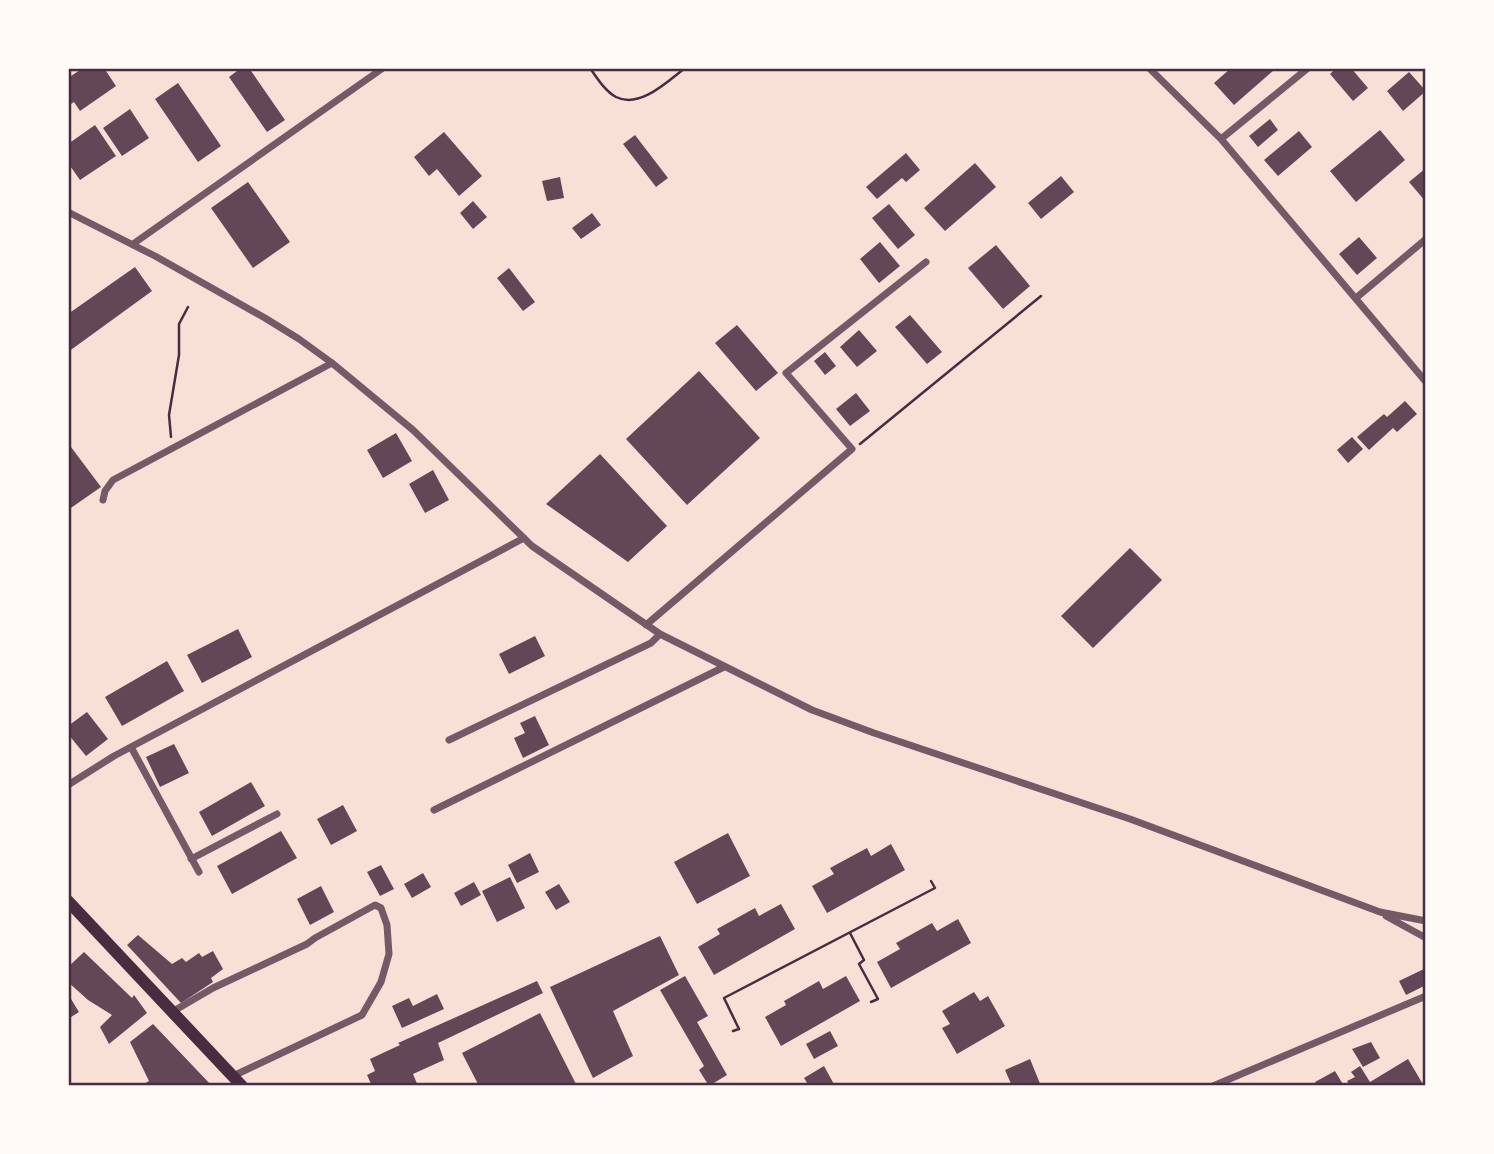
<svg xmlns="http://www.w3.org/2000/svg" width="1494" height="1154" font-family="Cabin,sans-serif">
	<style>
		.building { fill: #644757 }
		.lines { fill: none; stroke-linecap: round; stroke-linejoin: round }
		.path { stroke: #4a2c40; stroke-width: 2.5 }
		.minor { stroke: #755966; stroke-width: 7 }
		.secondary { stroke: #4a2c40; stroke-width: 12 }
		.neatline { fill: none; stroke: #4a2c40; stroke-width: 2.5 }
	</style>
	<rect width="100%" height="100%" fill="#f7e1d7"/>
	<path class="building" d="M 83,68 L 104,68 L 116,86 L 80,111 L 74,102 L 68,106 L 68,78 Z
		M 241,68 L 249,68 L 285,120 L 267,132 L 229,77 Z
		M 1231,68 L 1273,68 L 1274,70 L 1234,105 L 1214,83 Z
		M 1336,68 L 1351,68 L 1368,88 L 1353,101 L 1330,74 Z
		M 1409,72 L 1426,91 L 1403,111 L 1387,91 Z
		M 178,83 L 221,146 L 198,162 L 155,99 Z
		M 130,109 L 149,138 L 122,156 L 103,128 Z
		M 1270,119 L 1278,130 L 1258,147 L 1249,136 Z
		M 95,125 L 116,156 L 80,180 L 68,163 L 68,144 Z
		M 1380,130 L 1405,160 L 1356,202 L 1330,171 Z
		M 1299,131 L 1312,147 L 1278,176 L 1264,160 Z
		M 444,132 L 482,176 L 459,196 L 437,169 L 429,176 L 414,157 Z
		M 635,135 L 668,178 L 656,187 L 623,144 Z
		M 906,153 L 920,170 L 906,182 L 902,178 L 877,199 L 866,187 Z
		M 975,163 L 996,187 L 945,231 L 924,208 Z
		M 1426,168 L 1426,202 L 1409,182 Z
		M 1061,176 L 1074,192 L 1041,219 L 1028,203 Z
		M 560,177 L 564,198 L 547,201 L 542,181 Z
		M 248,182 L 290,242 L 253,268 L 211,208 Z
		M 473,201 L 487,217 L 473,229 L 460,213 Z
		M 889,204 L 915,235 L 898,249 L 872,218 Z
		M 592,213 L 601,225 L 581,239 L 572,228 Z
		M 1359,237 L 1377,258 L 1357,275 L 1339,254 Z
		M 880,242 L 900,266 L 879,283 L 860,259 Z
		M 996,245 L 1030,286 L 1003,309 L 968,268 Z
		M 135,267 L 152,291 L 68,352 L 68,314 Z
		M 509,268 L 535,302 L 523,311 L 497,278 Z
		M 910,315 L 942,352 L 927,364 L 895,327 Z
		M 737,325 L 778,373 L 756,391 L 715,343 Z
		M 859,330 L 877,351 L 857,367 L 840,347 Z
		M 825,352 L 836,366 L 825,375 L 814,361 Z
		M 699,371 L 760,438 L 687,505 L 626,439 Z
		M 856,393 L 870,411 L 850,426 L 836,409 Z
		M 1405,401 L 1417,414 L 1397,432 L 1393,428 L 1369,450 L 1357,437 L 1384,414 L 1387,417 Z
		M 396,433 L 412,461 L 383,478 L 367,450 Z
		M 1352,437 L 1363,449 L 1348,463 L 1337,450 Z
		M 68,443 L 101,487 L 68,510 Z
		M 600,454 L 667,526 L 628,562 L 546,504 Z
		M 433,470 L 449,500 L 425,513 L 409,484 Z
		M 1130,548 L 1162,580 L 1093,648 L 1061,616 Z
		M 238,629 L 252,657 L 202,683 L 187,655 Z
		M 535,636 L 545,656 L 509,674 L 499,654 Z
		M 167,661 L 184,691 L 122,726 L 105,697 Z
		M 87,712 L 108,739 L 86,756 L 68,734 L 68,726 Z
		M 535,716 L 549,745 L 523,758 L 514,738 L 525,733 L 520,723 Z
		M 174,744 L 189,773 L 160,787 L 146,757 Z
		M 251,782 L 265,806 L 212,836 L 199,812 Z
		M 343,805 L 357,831 L 331,845 L 317,819 Z
		M 281,831 L 297,858 L 232,894 L 217,866 Z
		M 728,833 L 750,876 L 697,904 L 674,862 Z
		M 891,844 L 905,870 L 827,913 L 812,886 L 834,874 L 830,868 L 867,848 L 871,856 Z
		M 530,853 L 539,872 L 517,883 L 508,865 Z
		M 381,865 L 394,889 L 380,896 L 367,872 Z
		M 423,873 L 431,887 L 412,898 L 404,884 Z
		M 510,877 L 525,908 L 497,922 L 482,891 Z
		M 474,882 L 481,895 L 461,906 L 454,893 Z
		M 559,884 L 570,902 L 556,910 L 545,892 Z
		M 321,886 L 334,912 L 310,925 L 297,899 Z
		M 781,904 L 795,929 L 714,975 L 698,947 L 720,934 L 717,929 L 755,908 L 759,916 Z
		M 958,919 L 971,943 L 891,988 L 877,962 L 900,949 L 896,943 L 932,923 L 937,931 Z
		M 138,935 L 172,964 L 182,958 L 186,962 L 199,953 L 202,957 L 213,951 L 223,969 L 211,978 L 213,982 L 181,1003 L 127,945 Z
		M 660,936 L 679,975 L 613,1011 L 633,1056 L 593,1078 L 550,987 Z
		M 84,952 L 132,998 L 134,995 L 147,1013 L 109,1044 L 100,1027 L 112,1015 L 88,1000 L 68,982 L 68,967 Z
		M 1426,968 L 1426,985 L 1406,995 L 1399,981 Z
		M 685,976 L 708,1016 L 697,1022 L 727,1075 L 709,1086 L 699,1070 L 704,1066 L 660,990 Z
		M 846,976 L 860,1001 L 781,1046 L 765,1017 L 786,1005 L 784,1001 L 819,981 L 823,989 Z
		M 537,981 L 543,993 L 438,1043 L 444,1060 L 413,1074 L 418,1086 L 372,1086 L 367,1075 L 375,1071 L 370,1059 L 400,1045 L 398,1043 Z
		M 974,992 L 980,1001 L 988,996 L 1005,1026 L 957,1054 L 942,1028 L 950,1024 L 942,1011 Z
		M 68,994 L 79,1012 L 68,1019 Z
		M 437,994 L 444,1009 L 402,1028 L 392,1006 L 409,998 L 413,1006 Z
		M 540,1013 L 577,1086 L 479,1086 L 462,1053 Z
		M 153,1024 L 212,1086 L 141,1086 L 149,1081 L 130,1042 Z
		M 830,1031 L 838,1046 L 814,1059 L 806,1044 Z
		M 1371,1042 L 1380,1058 L 1363,1067 L 1352,1049 Z
		M 1030,1059 L 1041,1086 L 1012,1086 L 1005,1070 Z
		M 1408,1059 L 1424,1086 L 1350,1086 L 1347,1081 L 1355,1077 L 1351,1072 L 1360,1066 L 1370,1082 Z
		M 824,1066 L 835,1086 L 809,1086 L 804,1078 Z
		M 1335,1071 L 1344,1086 L 1317,1086 L 1315,1082 Z"/>
	<g class="lines">
		<path class="path" d="M 590,68 C 597,78 605,91 616,97 C 640,109 668,81 685,68
			M 171,437 L 169,415 L 179,355 L 179,324 L 188,307
			M 860,444 L 1041,296
			M 850,933 L 864,960 L 859,964 L 878,999 L 871,1002
			M 733,1031 L 739,1029 L 724,998 L 935,888 L 931,881"/>
		<path class="minor" d="M 1149,68 L 1221,139 L 1426,382
			M 1221,139 L 1308,68
			M 68,212 L 155,256 L 265,318 L 299,339 L 332,363 L 413,430 L 532,546 L 660,634 L 812,710 L 874,733 L 1130,819 L 1380,912 L 1426,921
			M 133,244 L 383,68
			M 1356,298 L 1426,239
			M 103,500 L 105,491 L 113,480 L 332,363
			M 646,625 L 852,449 L 786,373 L 926,262
			M 449,740 L 651,643 L 660,634
			M 131,747 L 199,872
			M 68,785 L 114,756 L 524,538
			M 434,810 L 724,667
			M 191,859 L 277,814
			M 1386,916 L 1426,938
			M 172,1012 L 213,988 L 307,944 L 315,938 L 375,905 L 381,908 L 387,925 L 389,954 L 381,982 L 362,1015 L 233,1076
			M 1213,1086 L 1426,996"/>
		<path class="secondary" d="M 68,901 L 242,1086"/>
	</g>
	<rect width="1494" height="1154" fill="none" stroke="#fffaf5" stroke-width="140"/>
	<rect x="70" y="70" width="1354" height="1014" class="neatline"/>
</svg>
